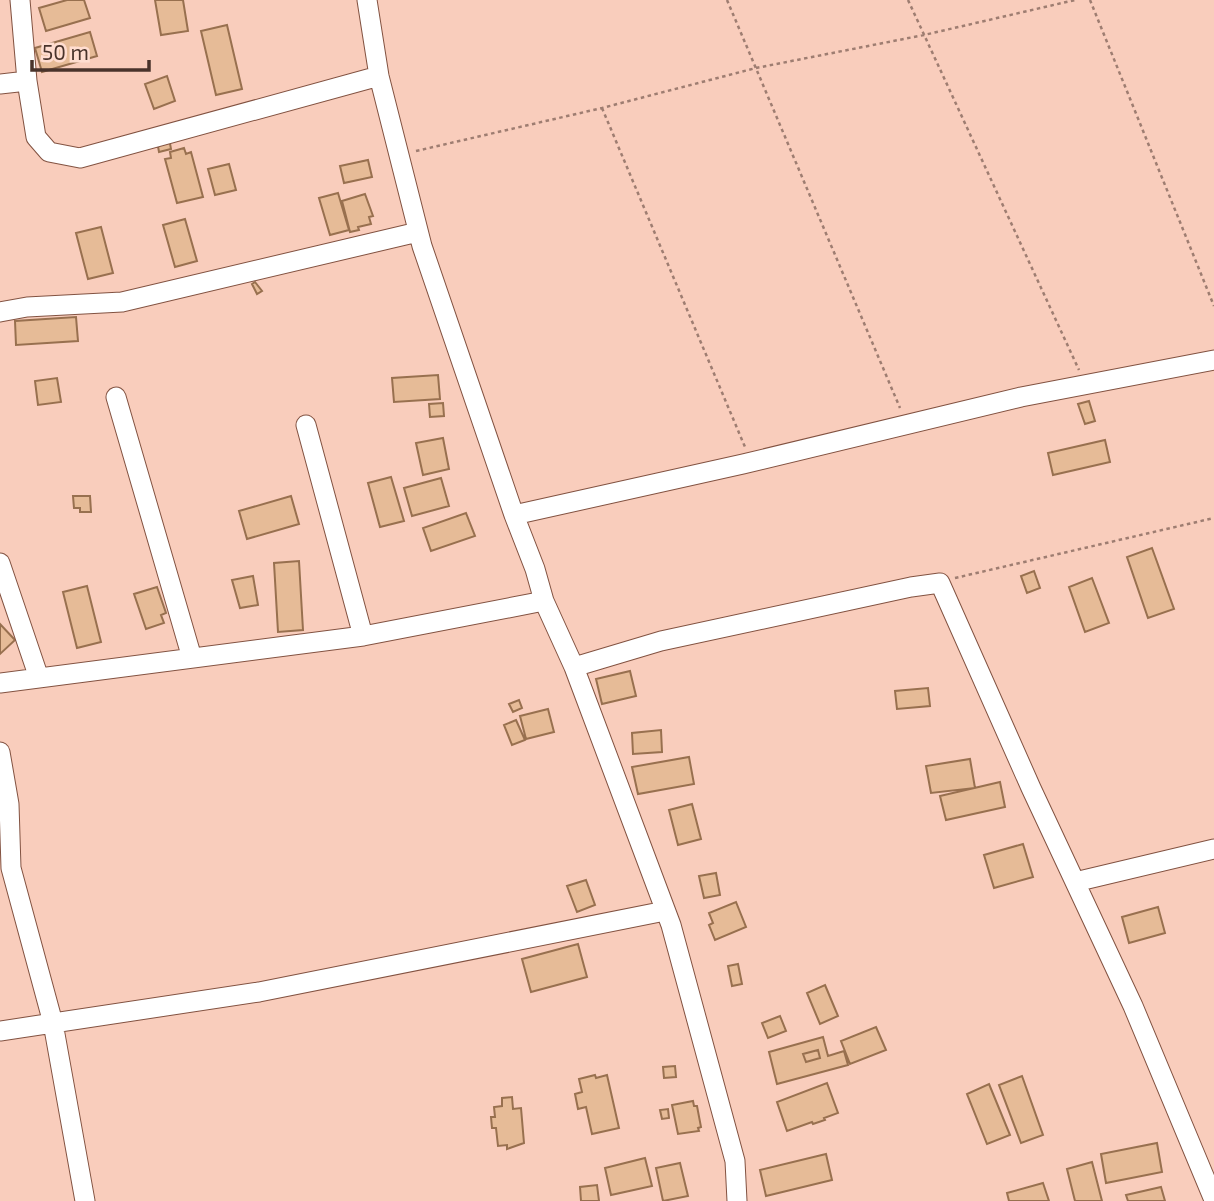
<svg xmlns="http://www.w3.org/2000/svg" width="1214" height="1201" font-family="'Exo 2',sans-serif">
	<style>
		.building { fill: #e6bb97; stroke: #98704f; stroke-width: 2; fill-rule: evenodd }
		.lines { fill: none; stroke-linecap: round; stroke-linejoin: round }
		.minor-casing { stroke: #825241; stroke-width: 21 }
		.path { stroke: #9e7d71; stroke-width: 2.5; stroke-dasharray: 3.5 3.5; stroke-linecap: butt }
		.minor { stroke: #fff; stroke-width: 19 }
	</style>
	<rect width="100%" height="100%" fill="#f9cdbc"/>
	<path class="building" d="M 67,0 L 84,0 L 90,18 L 46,31 L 39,8 Z
		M 155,0 L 183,0 L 188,31 L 161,35 Z
		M 227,25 L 242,89 L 216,95 L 201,31 Z
		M 90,32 L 97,56 L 42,72 L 35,48 Z
		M 167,76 L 175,101 L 154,109 L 145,84 Z
		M 169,138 L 171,149 L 159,152 L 157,141 Z
		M 184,148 L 186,154 L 191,152 L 203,197 L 177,203 L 165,159 L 171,158 L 170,152 Z
		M 368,160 L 372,177 L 344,183 L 340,166 Z
		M 229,164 L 236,190 L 215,195 L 208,169 Z
		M 338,193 L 349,230 L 330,235 L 319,198 Z
		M 365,194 L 373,216 L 369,217 L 371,224 L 358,227 L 359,230 L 350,232 L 342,201 Z
		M 185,219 L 197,261 L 175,267 L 163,225 Z
		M 101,227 L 113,273 L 88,279 L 76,233 Z
		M 255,282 L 262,291 L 257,294 L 252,284 Z
		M 76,317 L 78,341 L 16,345 L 15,321 Z
		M 438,375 L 440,399 L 394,402 L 392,378 Z
		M 57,378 L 61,402 L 38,405 L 35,381 Z
		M 1089,401 L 1095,421 L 1085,424 L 1078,404 Z
		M 443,403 L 444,416 L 430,417 L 429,404 Z
		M 443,438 L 449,469 L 423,475 L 416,443 Z
		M 1105,440 L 1110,462 L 1053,475 L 1048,453 Z
		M 391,477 L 404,521 L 380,527 L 368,483 Z
		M 441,478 L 449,506 L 412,516 L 404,488 Z
		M 73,496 L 90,496 L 91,512 L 80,512 L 80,508 L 74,508 Z
		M 291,496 L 299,524 L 247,539 L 239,511 Z
		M 466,513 L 475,536 L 431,551 L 423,528 Z
		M 1152,548 L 1174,609 L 1148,618 L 1127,557 Z
		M 299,561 L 303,630 L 278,632 L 274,563 Z
		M 1034,571 L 1040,588 L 1027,593 L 1021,576 Z
		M 253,576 L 258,605 L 240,608 L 232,580 Z
		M 1092,578 L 1109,623 L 1085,632 L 1069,587 Z
		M 87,586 L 101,642 L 77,648 L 63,592 Z
		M 157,587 L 166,613 L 161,615 L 164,623 L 146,629 L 134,594 Z
		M 0,624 L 15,640 L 0,654 Z
		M 630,671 L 636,696 L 602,704 L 596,679 Z
		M 928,688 L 930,706 L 897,709 L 895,691 Z
		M 519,700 L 522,708 L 513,712 L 509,704 Z
		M 548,709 L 554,732 L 526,739 L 520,716 Z
		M 516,720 L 525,740 L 512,745 L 504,725 Z
		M 661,730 L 662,752 L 633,754 L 632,733 Z
		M 689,757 L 694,784 L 638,794 L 632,767 Z
		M 970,759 L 975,788 L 931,793 L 926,766 Z
		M 1000,782 L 1005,807 L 946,820 L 940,796 Z
		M 692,804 L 701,839 L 678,845 L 669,810 Z
		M 1023,844 L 1033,877 L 994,888 L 984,855 Z
		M 716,873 L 720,895 L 704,898 L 699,876 Z
		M 586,880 L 595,905 L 577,912 L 567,886 Z
		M 736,902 L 746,927 L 715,940 L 709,925 L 713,923 L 709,913 Z
		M 1158,907 L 1165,933 L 1129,943 L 1122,917 Z
		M 578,944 L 587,977 L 531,992 L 522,959 Z
		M 738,964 L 742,984 L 732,986 L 728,966 Z
		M 825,985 L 838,1016 L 820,1024 L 807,993 Z
		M 780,1016 L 786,1031 L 768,1038 L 762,1023 Z
		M 876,1027 L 886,1050 L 850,1064 L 841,1041 Z
		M 823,1037 L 828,1056 L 844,1051 L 848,1065 L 777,1084 L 769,1052 ZM 818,1050 L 820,1058 L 806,1062 L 803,1054 Z
		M 818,1050 L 820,1058 L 806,1062 L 803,1054 Z
		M 675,1066 L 676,1077 L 664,1078 L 663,1067 Z
		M 595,1075 L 596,1078 L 607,1075 L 619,1128 L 592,1134 L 586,1107 L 578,1109 L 575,1094 L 582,1092 L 579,1079 Z
		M 1022,1076 L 1043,1135 L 1021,1143 L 999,1085 Z
		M 827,1083 L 838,1113 L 824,1118 L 825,1120 L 813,1124 L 812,1122 L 787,1131 L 777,1102 Z
		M 989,1084 L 1010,1135 L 987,1144 L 967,1094 Z
		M 512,1097 L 513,1109 L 521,1108 L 524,1143 L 507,1149 L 507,1145 L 498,1146 L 496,1128 L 492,1128 L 491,1117 L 495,1117 L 494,1107 L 502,1106 L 502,1098 Z
		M 693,1101 L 694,1106 L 697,1106 L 701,1127 L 698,1128 L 699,1131 L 678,1134 L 672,1105 Z
		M 668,1109 L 669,1118 L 662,1119 L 660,1110 Z
		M 1157,1143 L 1162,1172 L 1106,1183 L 1101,1154 Z
		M 826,1154 L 832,1180 L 766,1196 L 760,1170 Z
		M 645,1158 L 652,1186 L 611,1195 L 605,1168 Z
		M 1092,1162 L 1102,1201 L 1075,1201 L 1067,1169 Z
		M 680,1163 L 688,1196 L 663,1201 L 656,1168 Z
		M 1043,1183 L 1049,1201 L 1009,1201 L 1007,1193 Z
		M 597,1185 L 599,1201 L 581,1201 L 580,1187 Z
		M 1161,1187 L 1165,1201 L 1128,1201 L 1126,1195 Z"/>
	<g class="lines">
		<g class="minor-casing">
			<path id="minor" d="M 20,0 L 27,81 L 36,137 L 49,152 L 80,158 L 379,76
				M 367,0 L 379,76 L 422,246 L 514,515 L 535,569 L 544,601 L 574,667 L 671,925 L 735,1161 L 737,1201
				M 0,84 L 27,81
				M 0,312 L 27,307 L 122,302 L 418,232
				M 116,397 L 192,658
				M 306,425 L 363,636
				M 514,515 L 743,464 L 1021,397 L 1214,360
				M 0,563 L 39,678
				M 574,667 L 661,641 L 911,587 L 940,583 L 1031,788 L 1133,1006 L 1214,1200
				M 0,683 L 363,636 L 544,601
				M 0,752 L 9,804 L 11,868 L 53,1023 L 85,1201
				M 1075,882 L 1214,849
				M 0,1031 L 259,992 L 665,911"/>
		</g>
		<path class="path" d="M 727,0 L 900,408
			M 908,0 L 1079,370
			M 1090,0 L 1214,306
			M 602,108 L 745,447
			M 416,151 L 602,108 L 756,68 L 924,35 L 1075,0
			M 955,578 L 1214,518"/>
		<use href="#minor" class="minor"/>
	</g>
	<path d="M32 60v10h117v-10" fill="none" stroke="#49332b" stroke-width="3.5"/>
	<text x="42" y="60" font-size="21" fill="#49332b" stroke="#ffddd0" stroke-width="5" paint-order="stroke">50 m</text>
</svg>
